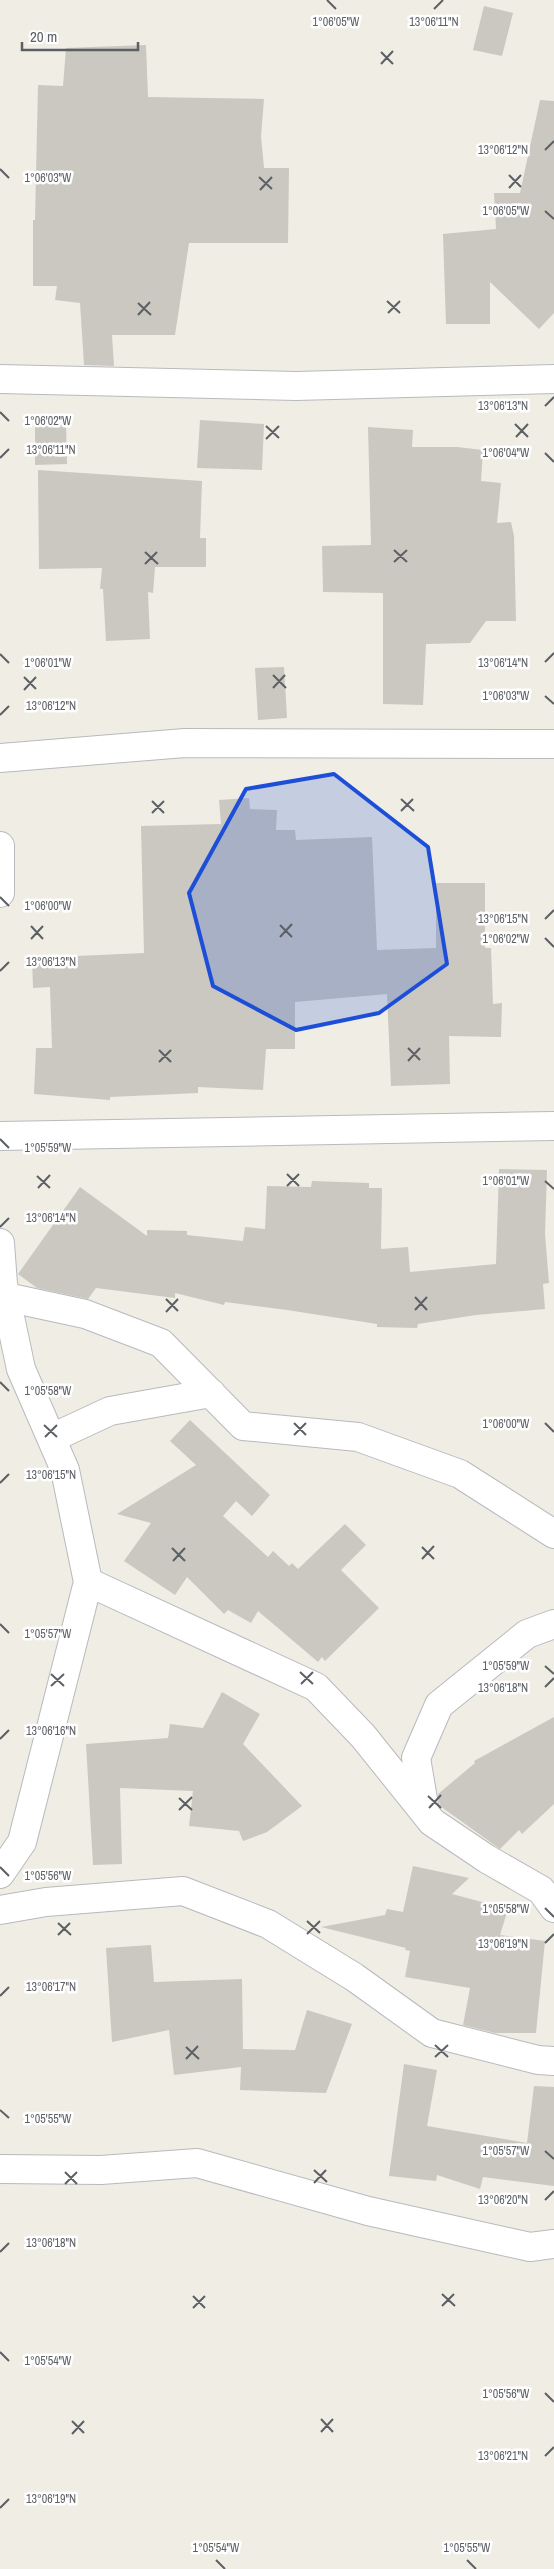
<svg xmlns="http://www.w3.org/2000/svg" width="554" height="2569" font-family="'Archivo Narrow',sans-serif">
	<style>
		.building { fill: #cac8c1 }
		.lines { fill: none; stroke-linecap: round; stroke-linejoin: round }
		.minor-casing { stroke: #b7babe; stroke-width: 30 }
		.minor { stroke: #fff; stroke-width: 28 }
		.marked { fill: #1d4ed8; fill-opacity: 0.2; stroke: #1d4ed8; stroke-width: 4; stroke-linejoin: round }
		.ticks { fill: none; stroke: #5c6065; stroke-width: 2 }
		.ticks-label { font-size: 12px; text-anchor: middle; fill: #5c6065; stroke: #fff; stroke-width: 5; stroke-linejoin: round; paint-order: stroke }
	</style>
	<rect width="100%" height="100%" fill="#efede4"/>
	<path class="building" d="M 484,6 L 513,13 L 502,56 L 473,50 Z
		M 146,45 L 148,97 L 264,99 L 261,136 L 264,168 L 289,168 L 288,243 L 189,243 L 175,335 L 112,335 L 114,366 L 84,365 L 80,303 L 55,300 L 57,286 L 33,286 L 33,220 L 35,220 L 38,85 L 63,86 L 66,48 Z
		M 540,100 L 554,101 L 554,313 L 539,329 L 490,282 L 490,324 L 446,324 L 443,234 L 496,229 L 494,193 L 520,193 Z
		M 200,420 L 264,424 L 262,470 L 197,468 Z
		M 66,424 L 67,464 L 35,465 L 35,425 Z
		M 368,427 L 413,430 L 412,447 L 457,447 L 483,450 L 481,481 L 501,483 L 497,523 L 511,522 L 514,536 L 516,621 L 486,621 L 470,643 L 426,644 L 423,705 L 383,704 L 383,593 L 323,592 L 322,546 L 371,545 Z
		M 38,470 L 202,481 L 200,538 L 206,538 L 206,567 L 155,567 L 153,593 L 148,592 L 150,639 L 106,641 L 103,589 L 100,589 L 102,568 L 39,569 Z
		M 284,667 L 287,718 L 258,720 L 255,668 Z
		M 249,798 L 250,809 L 277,810 L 276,830 L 295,830 L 296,840 L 372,837 L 377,950 L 436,948 L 436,883 L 485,883 L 485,948 L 491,948 L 493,1004 L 502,1003 L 501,1037 L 449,1036 L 450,1084 L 391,1086 L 387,994 L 295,1002 L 295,1049 L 266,1049 L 263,1090 L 198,1087 L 198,1093 L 110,1097 L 110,1100 L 34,1094 L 36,1048 L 52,1048 L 50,987 L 33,988 L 32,958 L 144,953 L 141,826 L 221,824 L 219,800 Z
		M 499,1169 L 547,1170 L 545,1234 L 549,1283 L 543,1284 L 545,1309 L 476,1315 L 418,1324 L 417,1328 L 377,1327 L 377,1324 L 287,1310 L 225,1302 L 224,1305 L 175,1293 L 175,1298 L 96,1288 L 88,1299 L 37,1288 L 18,1274 L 80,1187 L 147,1236 L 147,1230 L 187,1231 L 187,1235 L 243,1241 L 245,1227 L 265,1229 L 267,1186 L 311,1187 L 312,1181 L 369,1183 L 369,1188 L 382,1188 L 381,1249 L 408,1247 L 410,1272 L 496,1264 Z
		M 190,1420 L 270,1495 L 252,1516 L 236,1501 L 223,1516 L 268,1557 L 273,1551 L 289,1566 L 292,1563 L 298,1569 L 345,1524 L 366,1545 L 341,1570 L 379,1608 L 325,1661 L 322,1657 L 318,1662 L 258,1611 L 251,1623 L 228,1610 L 224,1614 L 187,1577 L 175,1595 L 124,1561 L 151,1523 L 117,1514 L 196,1465 L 170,1441 Z
		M 222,1692 L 260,1714 L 243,1744 L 302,1806 L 267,1832 L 243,1841 L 239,1831 L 189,1826 L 193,1791 L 120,1788 L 122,1864 L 93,1865 L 86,1744 L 168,1738 L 170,1724 L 203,1728 Z
		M 554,1717 L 554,1804 L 522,1834 L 519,1830 L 500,1849 L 440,1806 L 438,1794 L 475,1763 L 474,1761 Z
		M 413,1866 L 469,1878 L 452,1894 L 508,1909 L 500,1935 L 545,1941 L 536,2033 L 495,2033 L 463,2025 L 470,1988 L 405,1977 L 410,1951 L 405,1950 L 406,1948 L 321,1927 L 385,1915 L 387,1909 L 403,1912 Z
		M 151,1945 L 154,1982 L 242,1979 L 243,2049 L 295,2050 L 307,2010 L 352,2024 L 326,2093 L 240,2090 L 241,2067 L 174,2075 L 169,2030 L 112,2042 L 106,1948 Z
		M 404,2064 L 437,2070 L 427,2126 L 527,2143 L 534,2086 L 554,2087 L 554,2186 L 483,2177 L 480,2189 L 437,2175 L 436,2181 L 389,2176 Z"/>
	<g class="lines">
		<g class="minor-casing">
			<path id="minor" d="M 0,379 L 296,386 L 554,379
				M 0,758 L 185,743 L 554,744
				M 0,846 L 0,893
				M 0,1136 L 554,1126
				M 0,1243 L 3,1284 L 21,1369 L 65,1470 L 88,1582 L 22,1842 L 0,1874
				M 6,1297 L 85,1314 L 161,1343 L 243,1426 L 358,1437 L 460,1474 L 554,1534
				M 52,1438 L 110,1411 L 211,1393
				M 88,1582 L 316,1687 L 363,1736 L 432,1822 L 487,1859 L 541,1890 L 554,1908
				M 425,1811 L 416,1758 L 439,1705 L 527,1634 L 554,1624
				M 0,1910 L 46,1902 L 183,1891 L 268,1924 L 354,1977 L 432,2033 L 538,2060 L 554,2061
				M 0,2169 L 101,2170 L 197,2163 L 368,2211 L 530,2247 L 554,2244"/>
		</g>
		<use href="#minor" class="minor"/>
	</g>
	<path class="marked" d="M 334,774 L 428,847 L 447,964 L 379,1013 L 296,1030 L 213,986 L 189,893 L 246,789 Z"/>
	<path class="ticks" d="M 327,0 L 336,9M 434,9 L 443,0M 381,52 L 393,64M 381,64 L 393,51M 545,150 L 554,141M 0,169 L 9,178M 509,175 L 521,187M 259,177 L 272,189M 509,188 L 521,175M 260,190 L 272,177M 545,211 L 554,219M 387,301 L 400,313M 138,303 L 151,315M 388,313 L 400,301M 138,315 L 150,302M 545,406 L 554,397M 0,412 L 9,421M 515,424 L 528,437M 266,426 L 279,438M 516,437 L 528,424M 266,439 L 279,426M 545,453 L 554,462M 0,458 L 9,449M 394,550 L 407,562M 145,552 L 158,564M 394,562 L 407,550M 145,564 L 157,552M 0,654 L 9,663M 545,662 L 554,653M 273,675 L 286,688M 24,677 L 36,689M 273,688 L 285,675M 24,690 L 36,677M 545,696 L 554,704M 0,715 L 9,706M 401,799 L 414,811M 152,801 L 164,813M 401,811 L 413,799M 152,813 L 164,801M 0,897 L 9,906M 545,919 L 554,910M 280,925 L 292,937M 31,926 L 43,939M 280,937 L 292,924M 545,938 L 554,947M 31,939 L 43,926M 0,971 L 9,962M 408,1048 L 420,1060M 159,1050 L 171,1062M 408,1061 L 420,1048M 159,1062 L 171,1050M 0,1139 L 9,1148M 287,1174 L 299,1186M 37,1176 L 50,1188M 545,1181 L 554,1189M 287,1186 L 299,1174M 38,1188 L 50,1175M 0,1227 L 9,1218M 415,1297 L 427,1310M 166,1299 L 178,1311M 415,1310 L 427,1297M 166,1312 L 178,1299M 0,1382 L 9,1391M 294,1423 L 306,1435M 545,1423 L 554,1432M 44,1425 L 57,1437M 294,1435 L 306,1423M 45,1437 L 57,1425M 0,1483 L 9,1474M 422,1547 L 434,1559M 172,1548 L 185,1561M 422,1559 L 434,1546M 173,1561 L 185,1548M 0,1624 L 9,1633M 545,1666 L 554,1674M 300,1672 L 313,1684M 51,1674 L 64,1686M 301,1684 L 313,1672M 51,1686 L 64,1674M 545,1687 L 554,1678M 0,1739 L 9,1730M 428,1796 L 441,1808M 179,1798 L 192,1810M 429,1808 L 441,1795M 179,1810 L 192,1797M 0,1867 L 9,1876M 545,1908 L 554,1917M 307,1921 L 320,1933M 58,1923 L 71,1935M 307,1934 L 320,1921M 58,1935 L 70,1923M 545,1943 L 554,1934M 0,1996 L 9,1987M 435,2045 L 448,2057M 186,2047 L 199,2059M 435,2057 L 448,2045M 186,2059 L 198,2046M 0,2110 L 9,2118M 545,2151 L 554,2159M 314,2170 L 327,2182M 65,2172 L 77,2184M 314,2183 L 326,2170M 65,2184 L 77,2172M 545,2200 L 554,2191M 0,2252 L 9,2243M 442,2294 L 455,2306M 193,2296 L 205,2308M 442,2306 L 454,2294M 193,2308 L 205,2296M 0,2352 L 9,2361M 545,2393 L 554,2402M 321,2419 L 333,2432M 72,2421 L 84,2433M 321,2432 L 333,2419M 72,2434 L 84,2421M 545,2456 L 554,2447M 0,2508 L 9,2499M 216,2560 L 225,2569M 467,2560 L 476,2569"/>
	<g class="ticks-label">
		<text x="336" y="26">1°06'05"W</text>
		<text x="434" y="26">13°06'11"N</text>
		<text x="503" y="154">13°06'12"N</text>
		<text x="48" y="182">1°06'03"W</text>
		<text x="506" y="215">1°06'05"W</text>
		<text x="503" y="410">13°06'13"N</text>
		<text x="48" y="425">1°06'02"W</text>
		<text x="51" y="454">13°06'11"N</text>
		<text x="506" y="457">1°06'04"W</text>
		<text x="503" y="667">13°06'14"N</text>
		<text x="48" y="667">1°06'01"W</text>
		<text x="506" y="700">1°06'03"W</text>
		<text x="51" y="710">13°06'12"N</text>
		<text x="48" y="910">1°06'00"W</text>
		<text x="503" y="923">13°06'15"N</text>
		<text x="506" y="943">1°06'02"W</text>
		<text x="51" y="966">13°06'13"N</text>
		<text x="48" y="1152">1°05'59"W</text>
		<text x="506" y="1185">1°06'01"W</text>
		<text x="51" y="1222">13°06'14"N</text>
		<text x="48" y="1395">1°05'58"W</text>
		<text x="506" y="1428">1°06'00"W</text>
		<text x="51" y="1479">13°06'15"N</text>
		<text x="48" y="1638">1°05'57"W</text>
		<text x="506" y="1670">1°05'59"W</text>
		<text x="503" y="1692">13°06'18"N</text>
		<text x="51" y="1735">13°06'16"N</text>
		<text x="48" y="1880">1°05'56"W</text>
		<text x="506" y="1913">1°05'58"W</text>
		<text x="503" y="1948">13°06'19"N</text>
		<text x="51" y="1991">13°06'17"N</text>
		<text x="48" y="2123">1°05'55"W</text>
		<text x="506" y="2155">1°05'57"W</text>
		<text x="503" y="2204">13°06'20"N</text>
		<text x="51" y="2247">13°06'18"N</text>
		<text x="48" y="2365">1°05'54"W</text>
		<text x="506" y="2398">1°05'56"W</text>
		<text x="503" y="2460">13°06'21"N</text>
		<text x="51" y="2503">13°06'19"N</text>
		<text x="216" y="2552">1°05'54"W</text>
		<text x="467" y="2552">1°05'55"W</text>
	</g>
	<path d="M22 42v8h116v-8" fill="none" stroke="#5c6065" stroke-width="2.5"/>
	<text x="30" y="42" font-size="15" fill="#5c6065" stroke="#ffffff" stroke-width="4" paint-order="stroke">20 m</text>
</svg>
